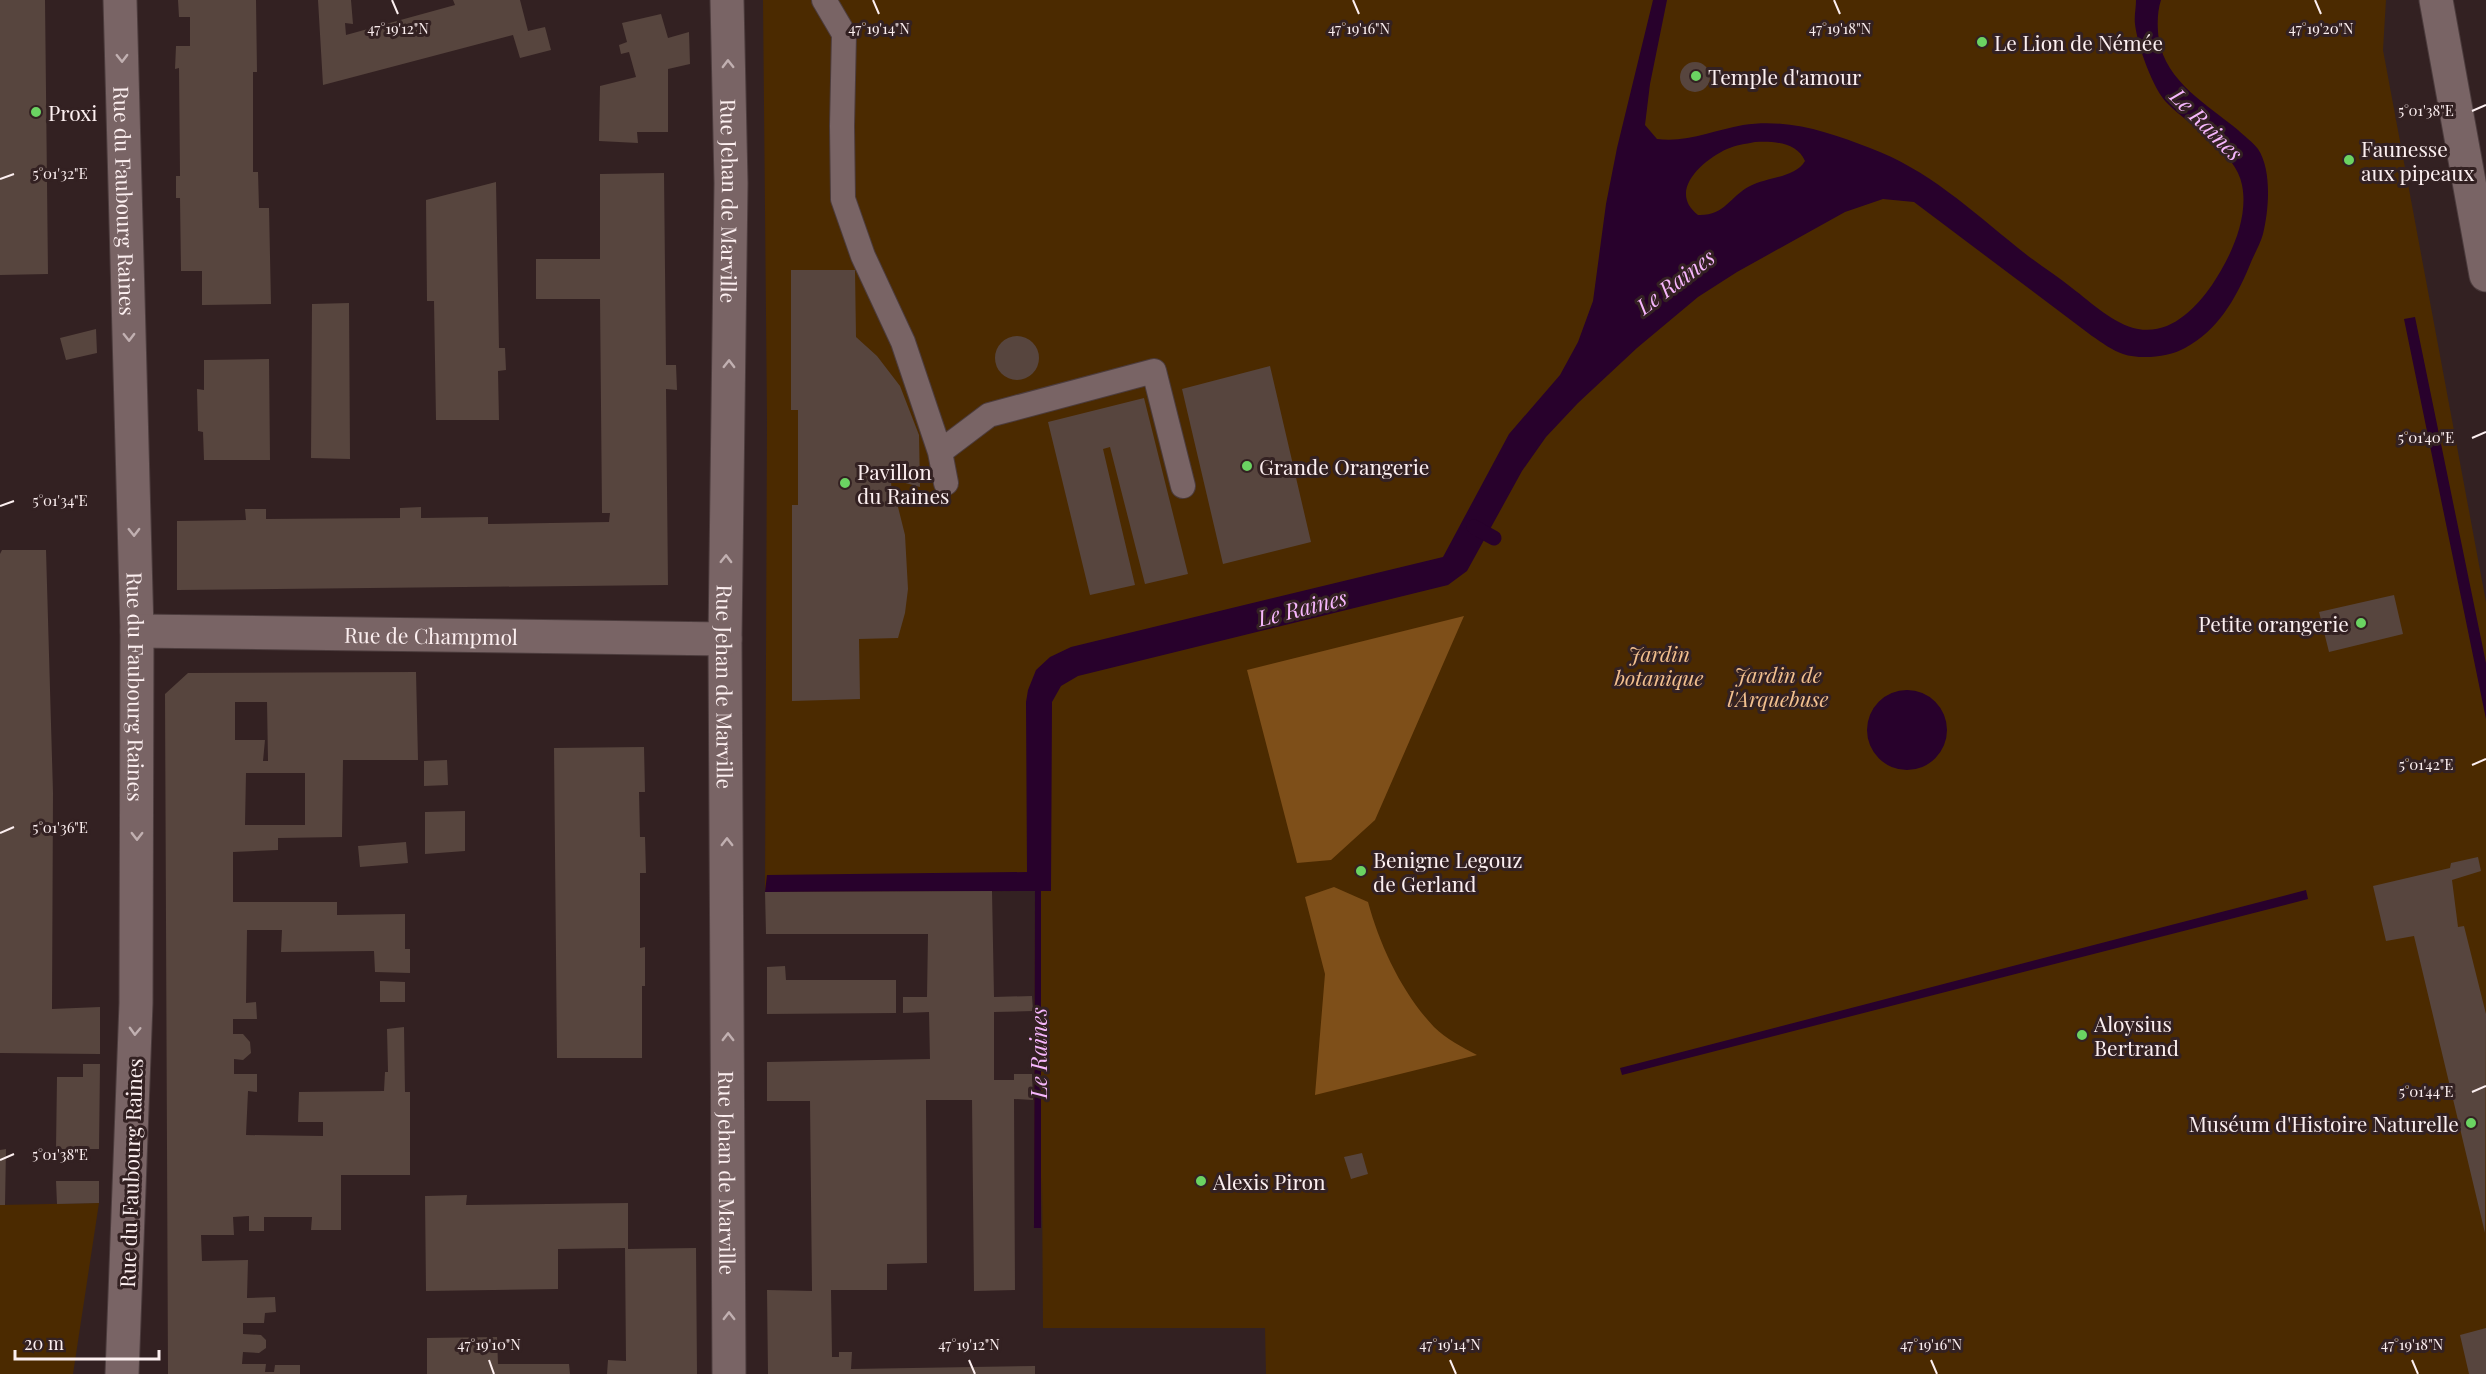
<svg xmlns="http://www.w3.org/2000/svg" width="2486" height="1374" font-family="'Playfair Display',serif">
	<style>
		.green { fill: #4b2a00 }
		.forest { fill: #7e4f19 }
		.water { fill: #28012c; fill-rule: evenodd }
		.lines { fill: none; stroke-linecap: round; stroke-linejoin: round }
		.stream { stroke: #28012c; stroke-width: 15 }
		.building { fill: #57453e; fill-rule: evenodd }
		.service-casing { stroke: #4c3c3d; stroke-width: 26 }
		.minor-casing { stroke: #4c3c3d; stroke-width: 35 }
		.secondary-casing { stroke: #4c3c3d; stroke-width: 35 }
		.service { stroke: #796465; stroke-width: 24 }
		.minor { stroke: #796465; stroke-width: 33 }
		.secondary { stroke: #796465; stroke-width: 33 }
		.oneway { stroke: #c1b0b1 }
		.ticks { fill: none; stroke: #fceff0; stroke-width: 2 }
		.poi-dot { fill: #6bd362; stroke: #332122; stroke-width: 2 }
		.labels { text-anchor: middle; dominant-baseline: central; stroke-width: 6; stroke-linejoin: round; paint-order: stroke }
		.poi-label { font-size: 21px; fill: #fceff0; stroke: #332122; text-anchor: start }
		.street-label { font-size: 21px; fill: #fceff0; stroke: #332122 }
		.park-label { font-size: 21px; font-style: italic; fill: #f3c08f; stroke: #332122 }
		.water-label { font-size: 22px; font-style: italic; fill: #f6b6fc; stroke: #332122 }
		.ticks-label { font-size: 15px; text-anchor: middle; fill: #fceff0; stroke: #332122; stroke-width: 6; stroke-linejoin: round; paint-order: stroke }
	</style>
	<rect width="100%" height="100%" fill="#332122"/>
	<path class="green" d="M 763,0 L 2386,0 L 2383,50 L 2486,602 L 2486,1374 L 1266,1374 L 1265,1328 L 1043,1328 L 1042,1177 L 1041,1228 L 1034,1228 L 1035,891 L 765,892 L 767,420 Z
		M 99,1203 L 73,1374 L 0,1374 L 0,1205 Z"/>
	<path class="forest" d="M 1464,616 L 1375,820 L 1331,860 L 1297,863 L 1247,670 Z
		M 1334,887 L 1368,902 C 1380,946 1402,993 1434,1027 C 1446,1039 1462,1047 1477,1055 L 1315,1095 L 1325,974 L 1305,897 Z"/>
	<path class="water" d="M 1653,0 L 1667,0 L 1650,84 L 1645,125 L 1657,139 C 1687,143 1714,130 1743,125 C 1787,118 1829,132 1870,148 C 1927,169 1971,210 2018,248 C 2035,262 2054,274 2072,288 C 2092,303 2113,324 2138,329 C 2170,335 2195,309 2212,285 C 2230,258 2249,219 2242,185 C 2236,152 2190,126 2168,104 C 2153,90 2137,44 2135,24 C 2134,17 2136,8 2136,0 L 2161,0 C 2157,12 2157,27 2159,40 C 2166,82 2208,105 2238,130 C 2244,136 2253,142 2258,149 C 2272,170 2269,210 2263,234 C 2260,245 2253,256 2249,267 C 2235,300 2218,330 2185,348 C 2169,357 2141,360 2123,354 C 2113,351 2101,342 2092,336 L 1914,202 L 1883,199 L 1845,212 L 1737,272 L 1698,297 L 1637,348 L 1578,403 L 1546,437 L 1522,471 L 1467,571 L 1448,585 L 1078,676 L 1061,686 L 1052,702 L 1051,891 L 1041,891 L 1041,1228 L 1034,1228 L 1035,891 L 765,892 L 767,875 L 1027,872 L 1026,702 L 1028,690 L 1036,670 L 1050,657 L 1071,647 L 1443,557 L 1509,434 L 1560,375 L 1578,342 L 1593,301 L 1606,204 L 1617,148 ZM 1755,142 C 1773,141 1797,142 1805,161 C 1795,178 1767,177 1750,186 C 1729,197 1725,216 1698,215 C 1667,191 1703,160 1727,149 C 1736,145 1745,144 1755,142 Z
		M 2415,317 L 2486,663 L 2486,719 L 2404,319 Z
		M1867 730a40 40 0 1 1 80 0a40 40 0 1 1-80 0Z
		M 2306,890 L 2308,899 L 1622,1075 L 1620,1068 Z"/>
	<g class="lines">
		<path class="stream" d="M 1474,527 L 1494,538"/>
	</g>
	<path class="building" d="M 0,0 L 45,0 L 48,274 L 0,275 Z
		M 178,0 L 256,0 L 257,72 L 253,72 L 253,172 L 258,172 L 259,208 L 269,208 L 271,304 L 202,305 L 202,271 L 181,271 L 180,198 L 176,198 L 176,176 L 180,176 L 179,68 L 175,69 L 176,46 L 190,46 L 190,17 L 179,17 Z
		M 318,0 L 351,0 L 353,24 L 345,23 L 346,35 L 455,5 L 453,0 L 520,0 L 528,31 L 545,27 L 551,50 L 520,58 L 513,35 L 323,85 Z
		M 661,14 L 668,38 L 689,32 L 690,64 L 668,69 L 668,132 L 637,132 L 638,143 L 599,141 L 600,86 L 636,77 L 629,52 L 621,54 L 619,45 L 627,42 L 622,23 Z
		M1680 77a15 15 0 1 1 30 0a15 15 0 1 1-30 0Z
		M 664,173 L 666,365 L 676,365 L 677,390 L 666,389 L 668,585 L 177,590 L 177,521 L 246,520 L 245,509 L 266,509 L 266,519 L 400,518 L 400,508 L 421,507 L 421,518 L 488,517 L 488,524 L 609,522 L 610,513 L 602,513 L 600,299 L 536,299 L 536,259 L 600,259 L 600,174 Z
		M 496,182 L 499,348 L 505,348 L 506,370 L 498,371 L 499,420 L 436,420 L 434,301 L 427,301 L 426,200 Z
		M 791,270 L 855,270 L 856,337 L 877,356 L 900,386 L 919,435 L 920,487 L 891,479 L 892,503 L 897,503 L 905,535 L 908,589 L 905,613 L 898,638 L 859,639 L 860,699 L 792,701 L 792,505 L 798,505 L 798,410 L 791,410 Z
		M 349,303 L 350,459 L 311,458 L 312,304 Z
		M 96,329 L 97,353 L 66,360 L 60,338 Z
		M995 358a22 22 0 1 1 44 0a22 22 0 1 1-44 0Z
		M 269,359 L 270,460 L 204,460 L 203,432 L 198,431 L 197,389 L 204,390 L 204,360 Z
		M 1270,366 L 1311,542 L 1223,564 L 1182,389 Z
		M 1144,398 L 1188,574 L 1145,584 L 1110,447 L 1103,449 L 1135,585 L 1090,595 L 1048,422 Z
		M 2,550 L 46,550 L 53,793 L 52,1009 L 100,1007 L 100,1054 L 0,1053 L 0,554 Z
		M 2394,595 L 2403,634 L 2329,652 L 2319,612 Z
		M 416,672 L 418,760 L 343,760 L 342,837 L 278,838 L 278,850 L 233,852 L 233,902 L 337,902 L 337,915 L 405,914 L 405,949 L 410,949 L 410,973 L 375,972 L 374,951 L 281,952 L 282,930 L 247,930 L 246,1003 L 256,1002 L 257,1019 L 233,1019 L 233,1034 L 243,1034 L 250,1042 L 251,1053 L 243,1060 L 234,1059 L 234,1074 L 257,1074 L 257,1092 L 248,1091 L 246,1135 L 323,1136 L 323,1122 L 298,1122 L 299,1092 L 384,1091 L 385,1072 L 388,1072 L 387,1029 L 404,1027 L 405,1092 L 410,1092 L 410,1175 L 341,1175 L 341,1230 L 311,1230 L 312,1217 L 264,1217 L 264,1231 L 249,1231 L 249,1216 L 233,1217 L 234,1235 L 201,1235 L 202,1261 L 248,1260 L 247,1298 L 275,1297 L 276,1312 L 265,1313 L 264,1323 L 243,1323 L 243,1334 L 261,1335 L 266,1340 L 266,1348 L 259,1353 L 243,1352 L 242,1364 L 266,1364 L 265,1372 L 274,1372 L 275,1365 L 300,1365 L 300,1374 L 168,1374 L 165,694 L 188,673 ZM 235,702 L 267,702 L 268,761 L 263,761 L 265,740 L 235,740 ZM 246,773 L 305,773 L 305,825 L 245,825 Z
		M 644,747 L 645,792 L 639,792 L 640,837 L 645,837 L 646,873 L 640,873 L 640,948 L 645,947 L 645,986 L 642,986 L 642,1058 L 557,1058 L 554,748 Z
		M 447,760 L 448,785 L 424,786 L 424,761 Z
		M 465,811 L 465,851 L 425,854 L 425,812 Z
		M 406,842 L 408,863 L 360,867 L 358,846 Z
		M 2478,857 L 2481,871 L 2452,880 L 2458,927 L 2464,926 L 2486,1014 L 2485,1233 L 2414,936 L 2386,941 L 2373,886 L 2450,868 L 2451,863 Z
		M 992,891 L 994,997 L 1032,996 L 1033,1011 L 994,1012 L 994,1080 L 1014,1080 L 1014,1074 L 1032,1074 L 1033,1100 L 1014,1099 L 1015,1290 L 974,1291 L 972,1100 L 926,1100 L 927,1263 L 887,1264 L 887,1290 L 831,1290 L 832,1357 L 839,1357 L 839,1352 L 852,1352 L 851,1369 L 1035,1366 L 1035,1374 L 768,1374 L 767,1290 L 812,1291 L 810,1101 L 767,1101 L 767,1062 L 930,1059 L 929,1012 L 903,1013 L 903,997 L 927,997 L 928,934 L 766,934 L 765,892 Z
		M 785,966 L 786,980 L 896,980 L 896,1013 L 767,1014 L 767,967 Z
		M 380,981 L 405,982 L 405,1002 L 380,1002 Z
		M 83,1064 L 100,1064 L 99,1149 L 56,1149 L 57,1077 L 83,1077 Z
		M 6,1149 L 5,1205 L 0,1205 L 0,1150 Z
		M 1362,1153 L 1368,1174 L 1351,1179 L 1344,1157 Z
		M 56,1181 L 99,1181 L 99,1203 L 57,1204 Z
		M 467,1195 L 466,1205 L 628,1203 L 628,1249 L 696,1248 L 697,1374 L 607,1374 L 608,1360 L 626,1361 L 625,1248 L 558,1249 L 558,1289 L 426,1291 L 425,1196 Z
		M 2486,1328 L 2486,1374 L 2469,1374 L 2460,1335 Z
		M 497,1337 L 498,1364 L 569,1364 L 570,1374 L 427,1374 L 427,1338 Z"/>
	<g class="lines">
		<g class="service-casing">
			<path id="service" d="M 824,0 L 844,34 L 842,126 L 843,199 L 863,256 L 903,342 L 940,452 L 946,483
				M 940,452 L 989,415 L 1154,371 L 1183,486"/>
		</g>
		<g class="minor-casing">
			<g id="minor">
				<path id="s1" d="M 120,0 L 137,631 L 136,1003 L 122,1374"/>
				<path id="s2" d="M 727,0 L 731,183 L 725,639 L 729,1374"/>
				<path id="s3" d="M 137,631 L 725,639"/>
			</g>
		</g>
		<g class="secondary-casing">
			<path id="secondary" d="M 2436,0 L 2486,275"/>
		</g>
		<use href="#service" class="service"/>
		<use href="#minor" class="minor"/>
		<use href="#secondary" class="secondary"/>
	</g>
	<defs><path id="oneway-chevron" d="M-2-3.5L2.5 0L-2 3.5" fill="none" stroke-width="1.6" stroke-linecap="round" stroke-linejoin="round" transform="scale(1.5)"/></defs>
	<g class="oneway">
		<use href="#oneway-chevron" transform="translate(122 58) rotate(89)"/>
		<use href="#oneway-chevron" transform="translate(728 64) rotate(-91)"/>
		<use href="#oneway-chevron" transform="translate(129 337) rotate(89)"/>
		<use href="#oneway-chevron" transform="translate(729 364) rotate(-89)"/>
		<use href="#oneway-chevron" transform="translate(134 532) rotate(89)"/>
		<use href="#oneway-chevron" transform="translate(726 559) rotate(-89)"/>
		<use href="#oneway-chevron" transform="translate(137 836) rotate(90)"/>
		<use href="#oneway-chevron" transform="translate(727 842) rotate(-90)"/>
		<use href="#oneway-chevron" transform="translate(135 1031) rotate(92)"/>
		<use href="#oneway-chevron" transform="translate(728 1037) rotate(-90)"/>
		<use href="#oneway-chevron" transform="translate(729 1316) rotate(-90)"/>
	</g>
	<path class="ticks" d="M 392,0 L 398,14M 873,0 L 879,14M 1353,0 L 1359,14M 1834,0 L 1840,14M 2315,0 L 2321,14M 2472,111 L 2486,105M 0,179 L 14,174M 2472,438 L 2486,432M 0,506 L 14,501M 2472,765 L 2486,759M 0,833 L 14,827M 2472,1092 L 2486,1086M 0,1160 L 14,1154M 489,1360 L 494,1374M 969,1360 L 975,1374M 1450,1360 L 1456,1374M 1931,1360 L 1937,1374M 2412,1360 L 2418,1374"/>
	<g class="poi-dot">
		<circle cx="1982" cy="42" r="6"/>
		<circle cx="1696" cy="76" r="6"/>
		<circle cx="36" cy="112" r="6"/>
		<circle cx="2349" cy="160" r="6"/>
		<circle cx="1247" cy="466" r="6"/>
		<circle cx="845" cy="483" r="6"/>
		<circle cx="2361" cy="623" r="6"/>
		<circle cx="1361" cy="871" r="6"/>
		<circle cx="2082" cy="1035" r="6"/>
		<circle cx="2471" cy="1123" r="6"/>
		<circle cx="1201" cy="1181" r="6"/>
	</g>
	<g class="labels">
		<g class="poi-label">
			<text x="1994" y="42">Le Lion de Némée</text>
			<text x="1708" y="76">Temple d'amour</text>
			<text x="48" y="112">Proxi</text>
			<text x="2361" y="148">Faunesse<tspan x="2361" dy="24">aux pipeaux</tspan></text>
			<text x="1259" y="466">Grande Orangerie</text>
			<text x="857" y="471">Pavillon<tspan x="857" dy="24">du Raines</tspan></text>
			<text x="2349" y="623" text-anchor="end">Petite orangerie</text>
			<text x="1373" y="859">Benigne Legouz<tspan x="1373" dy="24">de Gerland</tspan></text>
			<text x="2094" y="1023">Aloysius<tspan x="2094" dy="24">Bertrand</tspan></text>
			<text x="2459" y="1123" text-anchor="end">Muséum d'Histoire Naturelle</text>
			<text x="1213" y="1181">Alexis Piron</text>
		</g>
		<g class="street-label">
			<text stroke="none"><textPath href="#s1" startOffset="201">Rue du Faubourg Raines</textPath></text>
			<text stroke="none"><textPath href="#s2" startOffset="201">Rue Jehan de Marville</textPath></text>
			<text stroke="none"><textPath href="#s3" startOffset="294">Rue de Champmol</textPath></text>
			<text stroke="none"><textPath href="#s1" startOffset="687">Rue du Faubourg Raines</textPath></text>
			<text stroke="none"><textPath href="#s2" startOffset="687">Rue Jehan de Marville</textPath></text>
			<text transform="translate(130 1173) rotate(-88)">Rue du Faubourg Raines</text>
			<text stroke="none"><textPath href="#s2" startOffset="1173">Rue Jehan de Marville</textPath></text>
		</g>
		<g class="park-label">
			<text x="1659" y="653">Jardin<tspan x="1659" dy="24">botanique</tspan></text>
			<text x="1778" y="674">Jardin de<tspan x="1778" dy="24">l'Arquebuse</tspan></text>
		</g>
		<g class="water-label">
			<text transform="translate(2207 124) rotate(45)">Le Raines</text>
			<text transform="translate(1675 281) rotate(-37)">Le Raines</text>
			<text transform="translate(1302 607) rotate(-14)">Le Raines</text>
			<text transform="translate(1038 1053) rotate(-90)">Le Raines</text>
		</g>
	</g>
	<g class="ticks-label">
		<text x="398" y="34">47°19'12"N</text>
		<text x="879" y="34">47°19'14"N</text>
		<text x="1359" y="34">47°19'16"N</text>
		<text x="1840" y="34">47°19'18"N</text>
		<text x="2321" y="34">47°19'20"N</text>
		<text x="2426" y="116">5°01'38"E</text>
		<text x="60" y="179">5°01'32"E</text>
		<text x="2426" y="443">5°01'40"E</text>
		<text x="60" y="506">5°01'34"E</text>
		<text x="2426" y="770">5°01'42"E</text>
		<text x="60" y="833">5°01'36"E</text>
		<text x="2426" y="1097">5°01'44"E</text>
		<text x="60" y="1160">5°01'38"E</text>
		<text x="489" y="1350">47°19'10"N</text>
		<text x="969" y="1350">47°19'12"N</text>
		<text x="1450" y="1350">47°19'14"N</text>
		<text x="1931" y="1350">47°19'16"N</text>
		<text x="2412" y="1350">47°19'18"N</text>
	</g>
	<path d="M15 1350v9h144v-9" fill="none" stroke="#fceff0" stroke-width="3"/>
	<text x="24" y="1350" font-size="18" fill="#fceff0" stroke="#332122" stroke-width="4.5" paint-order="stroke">20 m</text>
</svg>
